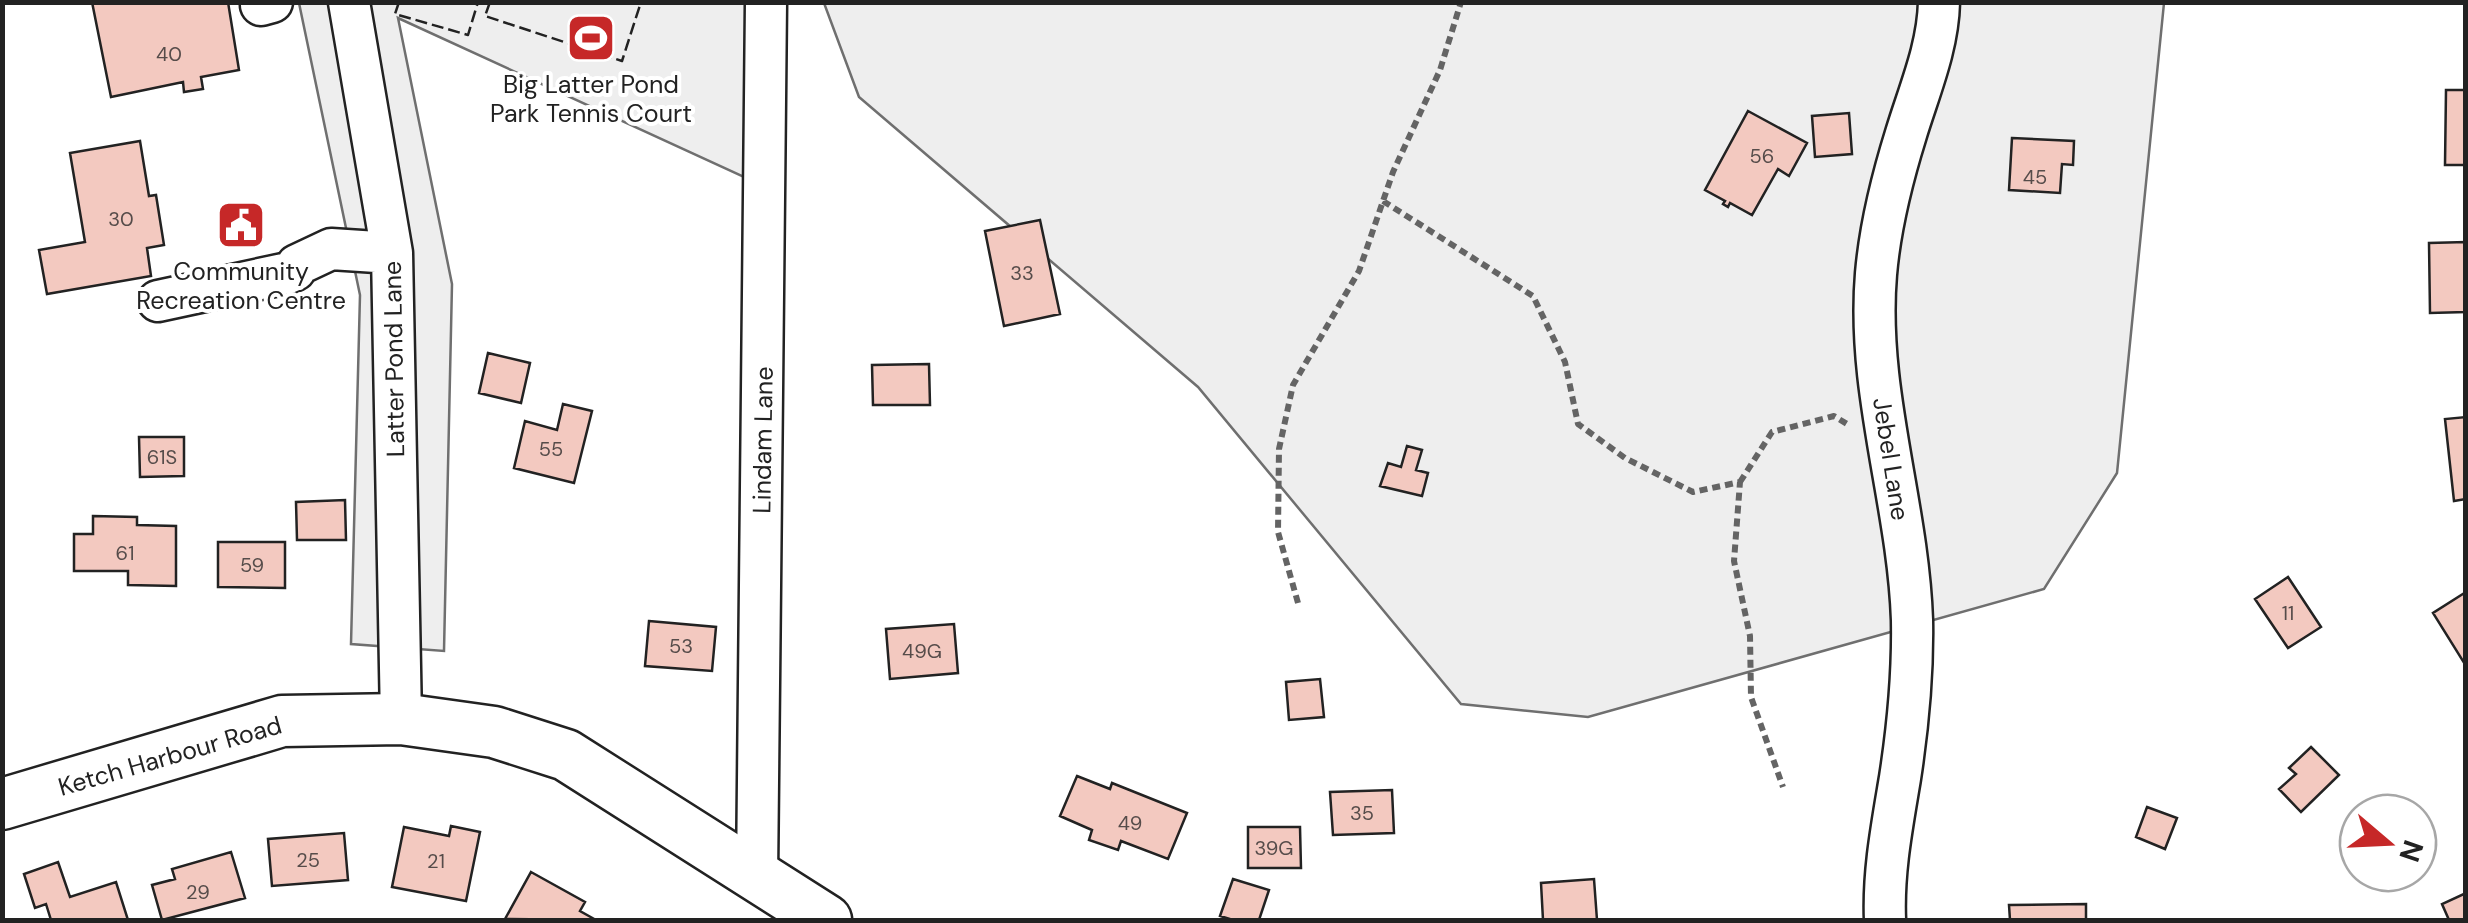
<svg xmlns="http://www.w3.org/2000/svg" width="2468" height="923" font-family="'DM Sans',sans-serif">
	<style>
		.green { fill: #eee; stroke: #6f6f6f; stroke-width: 2.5 }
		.building { fill: #f3c9c0; stroke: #222; stroke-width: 2.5 }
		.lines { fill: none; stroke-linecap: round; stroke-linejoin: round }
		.minor-casing { stroke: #222; stroke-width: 45 }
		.major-casing { stroke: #222; stroke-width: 55 }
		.path { stroke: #646464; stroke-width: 6; stroke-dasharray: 8 5; stroke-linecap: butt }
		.minor { stroke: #fff; stroke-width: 40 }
		.major { stroke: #fff; stroke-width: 50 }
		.fence { stroke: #222; stroke-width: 2.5; stroke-dasharray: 12 5; stroke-linecap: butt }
		.labels { text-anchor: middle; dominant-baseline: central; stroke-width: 8; stroke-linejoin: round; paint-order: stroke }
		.number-label { font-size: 20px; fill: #564c4a }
		.poi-label { font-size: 25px; fill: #222; stroke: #fff }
		.street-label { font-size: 25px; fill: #222; stroke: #fff }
	</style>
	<rect width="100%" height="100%" fill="#fff"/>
	<path class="green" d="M 299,3 L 768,3 L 766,187 L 398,18 L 452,284 L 444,651 L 351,644 L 360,295 Z
		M 824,3 L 2164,3 L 2117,473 L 2044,589 L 1588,717 L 1461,704 L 1198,387 L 859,97 Z"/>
	<path class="building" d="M 92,2 L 228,2 L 239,70 L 201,77 L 203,89 L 184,92 L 183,82 L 111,97 Z
		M 2446,90 L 2466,90 L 2466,165 L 2445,165 Z
		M 1748,111 L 1807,143 L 1789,176 L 1778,169 L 1752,215 L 1730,203 L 1728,207 L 1723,204 L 1725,201 L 1705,190 Z
		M 1849,113 L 1852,154 L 1815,157 L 1812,116 Z
		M 2012,138 L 2074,141 L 2073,165 L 2062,164 L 2060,193 L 2009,190 Z
		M 140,141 L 149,196 L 156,195 L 164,245 L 147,248 L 151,276 L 47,294 L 39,250 L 85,242 L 70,153 Z
		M 1040,220 L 1060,314 L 1004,326 L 985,231 Z
		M 2466,242 L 2466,312 L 2430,313 L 2429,243 Z
		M 488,353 L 530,363 L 521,403 L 479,393 Z
		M 929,364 L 930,405 L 873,405 L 872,365 Z
		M 563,404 L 592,411 L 574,483 L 514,468 L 525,421 L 557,430 Z
		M 2466,417 L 2466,499 L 2454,501 L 2445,419 Z
		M 139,437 L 184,437 L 184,476 L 140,477 Z
		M 1407,446 L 1422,450 L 1416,470 L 1428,473 L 1422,496 L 1380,486 L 1388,463 L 1401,467 Z
		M 345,500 L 346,540 L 297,540 L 296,502 Z
		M 93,516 L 137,517 L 137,525 L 176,526 L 176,586 L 128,585 L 128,571 L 74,571 L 74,534 L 93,534 Z
		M 218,542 L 285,542 L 285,588 L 218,587 Z
		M 2288,577 L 2321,627 L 2288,648 L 2255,599 Z
		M 2466,592 L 2466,666 L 2433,613 Z
		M 649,621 L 716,627 L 712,671 L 645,666 Z
		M 954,624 L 958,673 L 890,679 L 886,629 Z
		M 1320,679 L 1324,717 L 1289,720 L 1286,682 Z
		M 2311,747 L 2339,775 L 2301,812 L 2279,789 L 2296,774 L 2289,768 Z
		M 1077,776 L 1110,789 L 1112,783 L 1187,813 L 1168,859 L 1121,841 L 1118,850 L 1089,840 L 1092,830 L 1060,816 Z
		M 1392,790 L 1394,833 L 1333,835 L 1330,792 Z
		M 2147,807 L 2177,818 L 2165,849 L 2136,837 Z
		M 451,826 L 480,832 L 466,901 L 392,887 L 404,827 L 449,836 Z
		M 1248,827 L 1300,827 L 1301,868 L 1248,868 Z
		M 344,833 L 348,880 L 272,886 L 268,839 Z
		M 231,852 L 245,898 L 162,920 L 152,885 L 175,879 L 172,869 Z
		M 58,862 L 70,897 L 116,882 L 128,920 L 51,920 L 46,904 L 35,908 L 24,874 Z
		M 531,872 L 585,902 L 580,911 L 596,920 L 505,919 Z
		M 1233,879 L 1269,890 L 1259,920 L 1233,920 L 1220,916 Z
		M 1594,879 L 1597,920 L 1543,920 L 1541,883 Z
		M 2466,893 L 2466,920 L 2449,920 L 2442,904 Z
		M 2086,904 L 2086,920 L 2010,920 L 2009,905 Z"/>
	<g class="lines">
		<g class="minor-casing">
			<path id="minor" d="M 349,2 L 392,253 L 401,719
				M 261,5 L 272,2
				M 158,301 L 288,273 L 295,270 L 297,265 L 331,249 L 392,253
				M 757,878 L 766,2
				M 1885,920 C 1883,872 1892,826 1900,778 C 1908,726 1913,673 1912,620 C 1908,504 1866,391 1876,274 C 1880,227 1892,179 1906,134 C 1919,91 1938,48 1939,2"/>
		</g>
		<g class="major-casing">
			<path id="major" d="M 2,804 L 282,721 L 401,719 L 494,732 L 566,755 L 826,920"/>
		</g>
		<path class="path" d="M 1383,201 L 1533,296 L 1565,362 L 1578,424 L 1625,458 L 1693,492 L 1740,482 L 1734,561 L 1750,636 L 1751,697 L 1783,787
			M 1740,482 L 1772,432 L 1834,416 L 1847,424
			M 1298,603 L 1278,532 L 1279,449 L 1293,385 L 1359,271 L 1393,172 L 1440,70 L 1461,2"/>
		<use href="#minor" class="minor"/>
		<use href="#major" class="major"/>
		<path class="fence" d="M 399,2 L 395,14 L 468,35 L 478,2
			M 490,2 L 485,16 L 622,61 L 641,2"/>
	</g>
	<defs>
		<g id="stadium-square" transform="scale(2.5)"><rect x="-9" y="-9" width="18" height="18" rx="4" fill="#c62828" stroke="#fff"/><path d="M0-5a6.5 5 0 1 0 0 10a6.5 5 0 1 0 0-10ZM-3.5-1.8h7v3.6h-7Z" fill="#fff"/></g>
		<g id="civic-square" transform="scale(2.5)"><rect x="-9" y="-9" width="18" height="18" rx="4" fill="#c62828" stroke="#fff"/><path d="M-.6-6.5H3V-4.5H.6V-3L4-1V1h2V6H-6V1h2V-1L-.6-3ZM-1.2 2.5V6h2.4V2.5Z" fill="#fff"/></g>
	</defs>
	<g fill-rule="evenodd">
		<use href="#stadium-square" x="591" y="38"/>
		<use href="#civic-square" x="241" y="225"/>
	</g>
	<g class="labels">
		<g class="number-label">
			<text x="169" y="54">40</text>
			<text x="1762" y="156">56</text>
			<text x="2035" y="177">45</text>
			<text x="121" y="219">30</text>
			<text x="1022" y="273">33</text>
			<text x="551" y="449">55</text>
			<text x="162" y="457">61S</text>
			<text x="125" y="553">61</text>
			<text x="252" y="565">59</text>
			<text x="2288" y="613">11</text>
			<text x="681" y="646">53</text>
			<text x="922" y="651">49G</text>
			<text x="1362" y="813">35</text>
			<text x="1130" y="823">49</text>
			<text x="1274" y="848">39G</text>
			<text x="308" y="860">25</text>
			<text x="436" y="861">21</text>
			<text x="198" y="892">29</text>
		</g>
		<g class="poi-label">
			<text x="591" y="84">Big Latter Pond<tspan x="591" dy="29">Park Tennis Court</tspan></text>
			<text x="241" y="271">Community<tspan x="241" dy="29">Recreation Centre</tspan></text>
		</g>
		<g class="street-label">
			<text transform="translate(394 359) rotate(-91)">Latter Pond Lane</text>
			<text transform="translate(763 440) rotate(-89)">Lindam Lane</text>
			<text transform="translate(1891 459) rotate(81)">Jebel Lane</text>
			<text transform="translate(170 756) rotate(-16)">Ketch Harbour Road</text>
		</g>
	</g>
	<rect width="2468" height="923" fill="none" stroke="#222222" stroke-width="10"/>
	<g transform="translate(2388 843) rotate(109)"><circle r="48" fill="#ffffff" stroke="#a7a7a7" stroke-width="2.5"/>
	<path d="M0-8L18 38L0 25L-18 38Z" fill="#c62828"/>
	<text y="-15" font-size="28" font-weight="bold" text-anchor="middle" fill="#222222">N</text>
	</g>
</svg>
